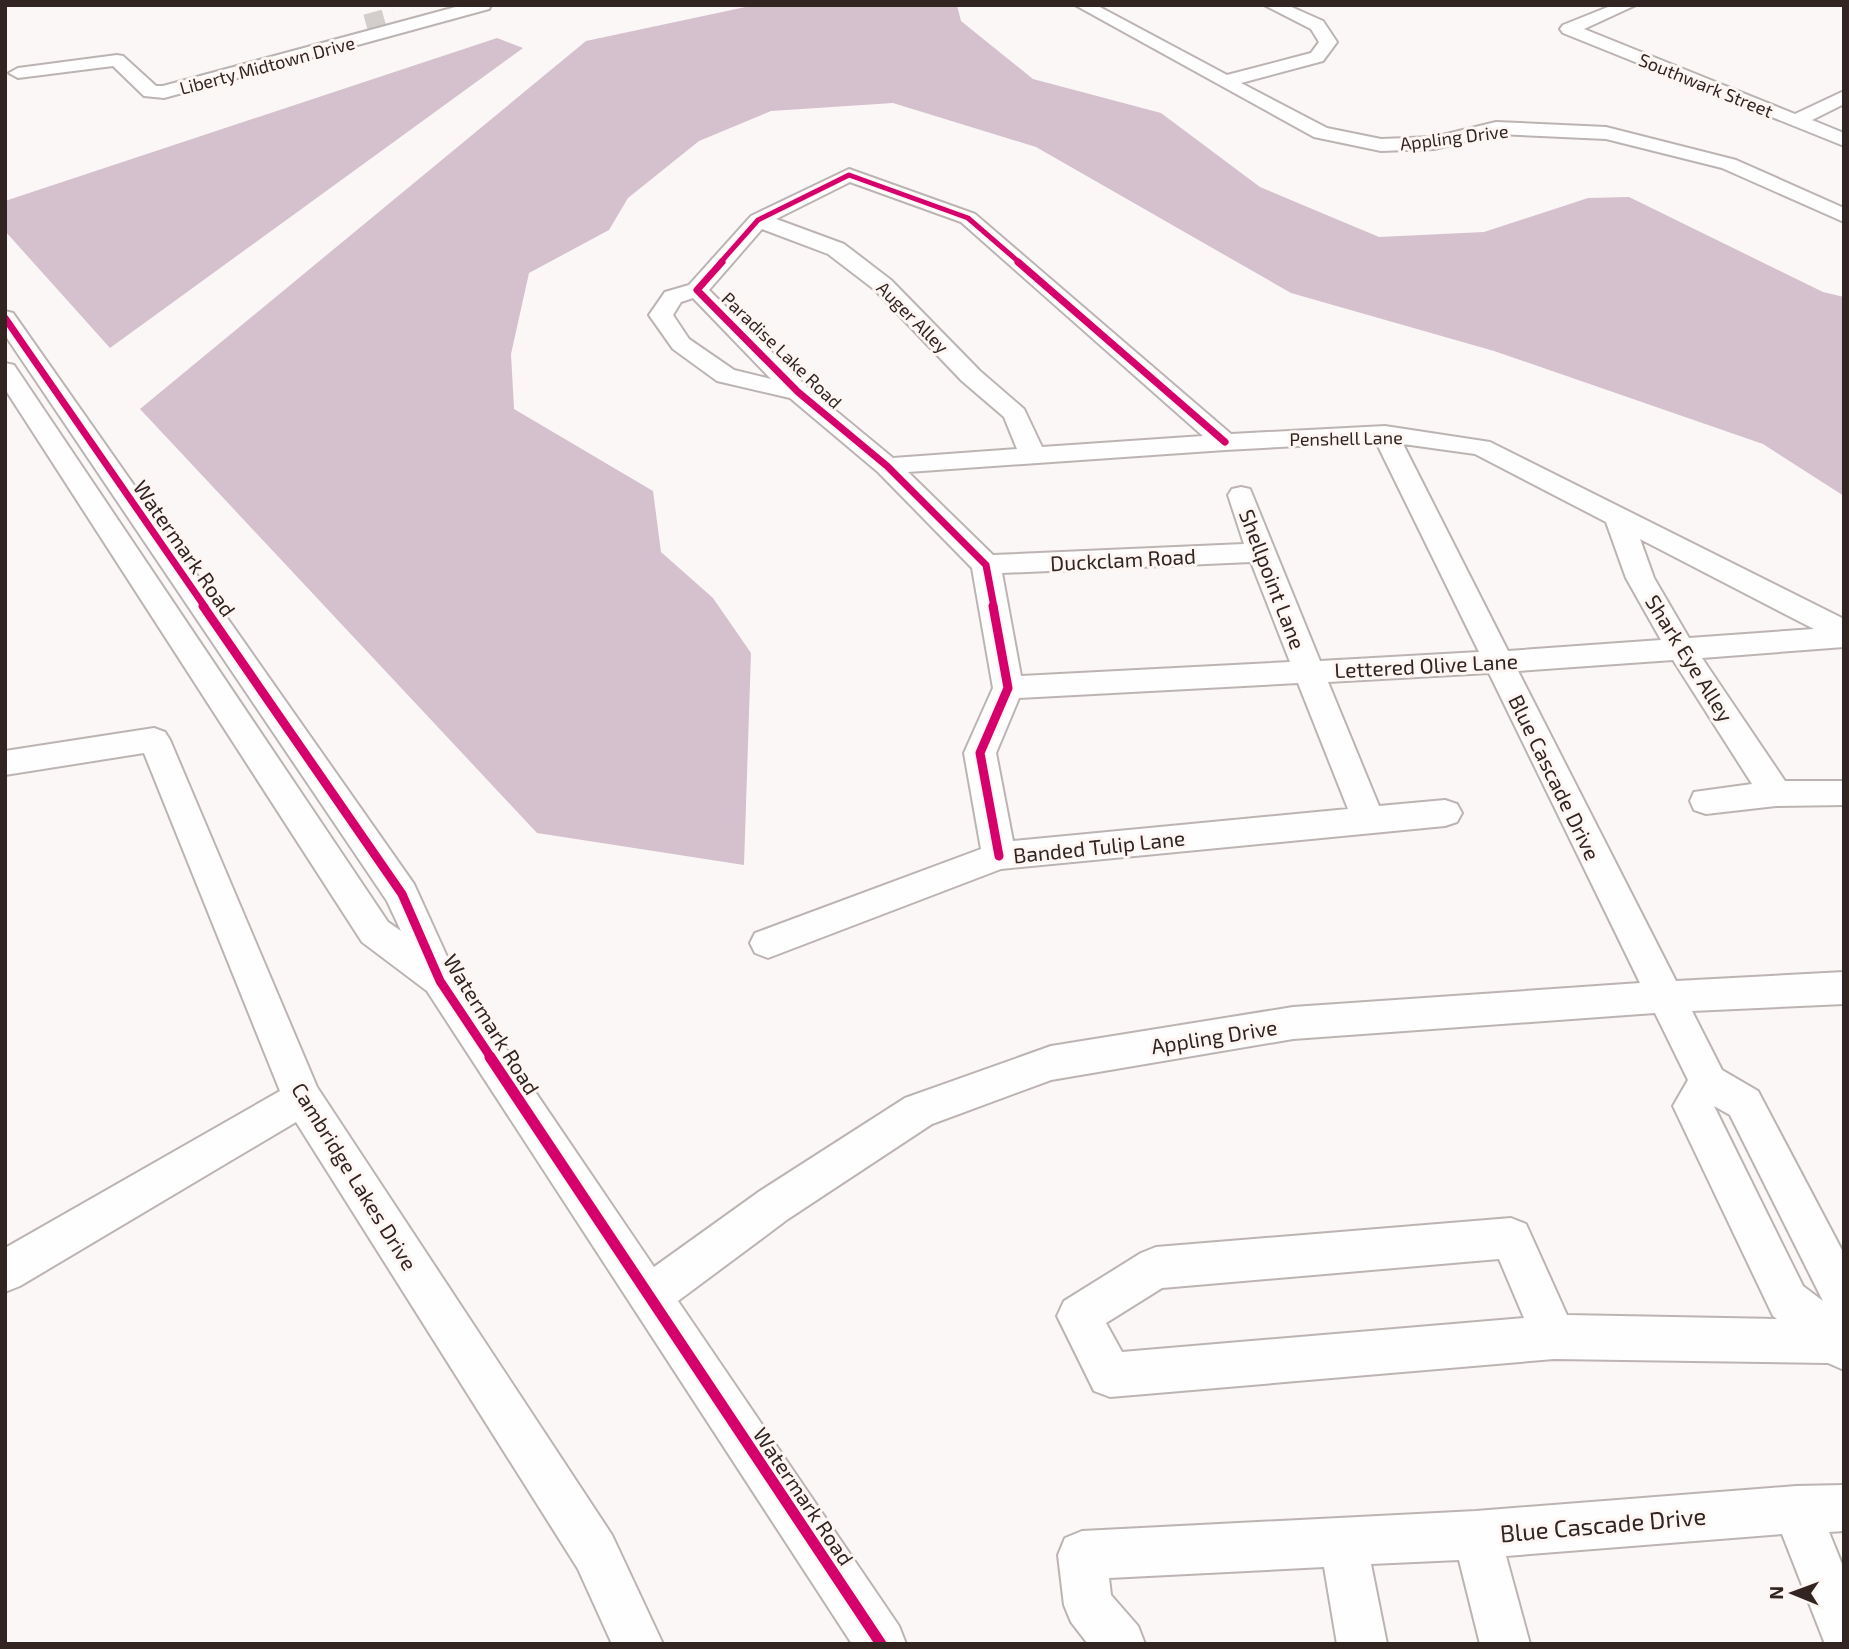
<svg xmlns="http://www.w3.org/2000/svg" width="1849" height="1649" font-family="'Exo 2',sans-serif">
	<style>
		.water { fill: #d5c0ce }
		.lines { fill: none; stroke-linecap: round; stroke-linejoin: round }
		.minor-tunnel { stroke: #d3cdcb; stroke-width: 19; stroke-dasharray: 19 10; stroke-linecap: butt }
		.minor-casing { stroke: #bcb4b2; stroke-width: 4 }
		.minor { fill: #fefefe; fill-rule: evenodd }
		.cycleway-far3-casing { stroke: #fef6f3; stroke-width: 8 }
		.cycleway-far2-casing { stroke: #fef6f3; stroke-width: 10 }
		.cycleway-far1-casing { stroke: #fef6f3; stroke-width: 13 }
		.cycleway-casing { stroke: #fef6f3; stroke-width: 16 }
		.cycleway-far3 { stroke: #d6006c; stroke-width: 5 }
		.cycleway-far2 { stroke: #d6006c; stroke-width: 7 }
		.cycleway-far1 { stroke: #d6006c; stroke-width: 9 }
		.cycleway { stroke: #d6006c; stroke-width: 11 }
		.labels { text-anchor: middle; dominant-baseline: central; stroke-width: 6; stroke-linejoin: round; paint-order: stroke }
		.far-street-label { font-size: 18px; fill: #322420; stroke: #fef6f3 }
		.street-label { font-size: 21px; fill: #322420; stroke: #fef6f3 }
		.near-street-label { font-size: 24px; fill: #322420; stroke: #fef6f3 }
	</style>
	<rect width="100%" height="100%" fill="#fbf7f6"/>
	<path class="water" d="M 755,5 L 957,5 L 961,21 L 1033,79 L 1161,113 L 1260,187 L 1379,237 L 1484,232 L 1588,198 L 1629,197 L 1823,292 L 1844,297 L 1844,496 L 1763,444 L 1494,351 L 1291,293 L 1036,147 L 893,103 L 771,111 L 699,141 L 628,198 L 609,230 L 529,273 L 511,354 L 514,409 L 653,491 L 661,552 L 713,598 L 751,653 L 744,865 L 537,833 L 140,409 L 586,41 Z
		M 497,38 L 523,48 L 110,348 L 5,231 L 5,201 Z"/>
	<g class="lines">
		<path class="minor-tunnel" d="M 366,24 L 394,16"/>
		<g class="minor-casing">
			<path id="minor" d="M 463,5 L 491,5 L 489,9 L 164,98 L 144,96 L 113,66 L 18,78 L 9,73 L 18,68 L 117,55 L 123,56 L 156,86 L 163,86 Z
				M 1075,5 L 1096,5 L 1227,75 L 1311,53 L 1319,42 L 1311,29 L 1264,5 L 1287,5 L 1323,21 L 1337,42 L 1323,61 L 1241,83 L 1327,128 L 1381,139 L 1434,137 L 1496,122 L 1606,127 L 1736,160 L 1844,208 L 1844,222 L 1722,168 L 1606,139 L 1496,134 L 1434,149 L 1381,151 L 1314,137 Z
				M 1613,5 L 1636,5 L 1584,29 L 1795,114 L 1844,91 L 1844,104 L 1812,120 L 1844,133 L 1844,146 L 1563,33 L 1560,29 L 1563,25 Z
				M 849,169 L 975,214 L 1231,434 L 1385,426 L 1490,442 L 1844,619 L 1844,647 L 1702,658 L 1785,781 L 1844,781 L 1844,805 L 1776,806 L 1706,814 L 1694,810 L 1690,801 L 1694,792 L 1752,784 L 1673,660 L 1518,671 L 1676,981 L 1844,972 L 1844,1004 L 1692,1011 L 1722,1070 L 1758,1091 L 1844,1254 L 1844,1370 L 1828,1363 L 1554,1359 L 1110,1397 L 1094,1391 L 1057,1316 L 1064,1301 L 1141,1253 L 1156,1247 L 1511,1218 L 1526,1224 L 1567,1315 L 1777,1319 L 1773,1316 L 1673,1106 L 1688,1080 L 1655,1013 L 1293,1039 L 1051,1080 L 932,1124 L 788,1219 L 678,1301 L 899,1626 L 906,1644 L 852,1644 L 427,991 L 362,942 L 5,389 L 5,363 L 14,365 L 388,922 L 401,931 L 387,901 L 5,335 L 5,311 L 13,313 L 414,884 L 454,972 L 654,1267 L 760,1191 L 905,1098 L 1051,1046 L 1293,1007 L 1640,983 L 1489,673 L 1328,682 L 1379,806 L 1445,800 L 1457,804 L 1462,813 L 1457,822 L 1445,826 L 1001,869 L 768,958 L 755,953 L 750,943 L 755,933 L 981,849 L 964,753 L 993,688 L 972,568 L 878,472 L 790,398 L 717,381 L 673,349 L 649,315 L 665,292 L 689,285 L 751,216 ZM 850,182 L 961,222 L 1203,436 L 1042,447 L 1024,409 L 980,371 L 891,280 L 844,244 L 776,219 ZM 762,229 L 828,254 L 875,290 L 962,381 L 1004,417 L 1017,449 L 893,458 L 807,387 L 709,290 ZM 693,298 L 771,379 L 734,370 L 689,339 L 673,315 L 681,302 ZM 1376,442 L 1479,652 L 1320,661 L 1250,489 L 1241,487 L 1232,489 L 1228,495 L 1244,544 L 993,555 L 908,472 L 1225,450 ZM 1403,444 L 1475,454 L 1606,522 L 1626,578 L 1661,640 L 1508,651 ZM 1640,539 L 1814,629 L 1689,638 L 1654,578 ZM 1251,562 L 1290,662 L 1021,676 L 1002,573 ZM 1298,683 L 1348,809 L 1013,841 L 996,753 L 1019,698 ZM 1714,1106 L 1730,1115 L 1823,1301 L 1803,1286 ZM 1499,1259 L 1524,1318 L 1122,1352 L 1106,1323 L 1162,1288 Z
				M 154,728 L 165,732 L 170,740 L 317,1087 L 612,1535 L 663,1644 L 612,1644 L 578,1569 L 296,1122 L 20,1286 L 5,1292 L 5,1248 L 280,1091 L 144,753 L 5,775 L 5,751 Z
				M 1844,1485 L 1844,1531 L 1829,1532 L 1844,1569 L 1844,1644 L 1825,1644 L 1782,1534 L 1506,1556 L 1530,1644 L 1480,1644 L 1459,1560 L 1371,1564 L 1387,1644 L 1337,1644 L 1324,1567 L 1109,1578 L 1111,1595 L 1138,1626 L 1145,1644 L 1088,1644 L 1071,1622 L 1064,1605 L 1058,1555 L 1065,1538 L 1082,1531 L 1476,1511 L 1796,1486 Z"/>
		</g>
		<use href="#minor" class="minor"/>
		<g class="cycleway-far3-casing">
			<path id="cycleway-far3" d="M 720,263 L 758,220 L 849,175 L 968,218 L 1020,263"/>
		</g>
		<g class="cycleway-far2-casing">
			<path id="cycleway-far2" d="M 722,262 L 697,290 L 798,392 L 887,466 L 986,565 L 994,607
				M 1018,262 L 1225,442
				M 5,318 L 205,607"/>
		</g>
		<g class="cycleway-far1-casing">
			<path id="cycleway-far1" d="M 203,606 L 402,894 L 440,981 L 492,1059
				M 993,606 L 1008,688 L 980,753 L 999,856"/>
		</g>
		<g class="cycleway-casing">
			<path id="cycleway" d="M 490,1057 L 881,1644"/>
		</g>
		<use href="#cycleway-far3" class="cycleway-far3"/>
		<use href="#cycleway-far2" class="cycleway-far2"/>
		<use href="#cycleway-far1" class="cycleway-far1"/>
		<use href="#cycleway" class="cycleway"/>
	</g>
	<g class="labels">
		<g class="far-street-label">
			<text transform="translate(267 65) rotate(-15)">Liberty Midtown Drive</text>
			<text transform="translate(1706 85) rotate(22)">Southwark Street</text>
			<text transform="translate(1454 137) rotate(-7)">Appling Drive</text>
			<text transform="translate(913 317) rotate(45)">Auger Alley</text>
			<text transform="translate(782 350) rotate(44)">Paradise Lake Road</text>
			<text transform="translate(1346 438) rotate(-1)">Penshell Lane</text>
		</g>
		<g class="street-label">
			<text transform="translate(185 548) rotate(55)">Watermark Road</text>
			<text transform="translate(1123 559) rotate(-3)">Duckclam Road</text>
			<text transform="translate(1273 579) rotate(69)">Shellpoint Lane</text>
			<text transform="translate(1690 658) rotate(58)">Shark Eye Alley</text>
			<text transform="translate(1426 665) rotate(-3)">Lettered Olive Lane</text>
			<text transform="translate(1555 777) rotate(64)">Blue Cascade Drive</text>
			<text transform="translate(1099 846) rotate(-6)">Banded Tulip Lane</text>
			<text transform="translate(492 1024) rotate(58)">Watermark Road</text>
			<text transform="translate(1214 1036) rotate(-9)">Appling Drive</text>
			<text transform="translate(355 1176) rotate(58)">Cambridge Lakes Drive</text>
			<text transform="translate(804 1496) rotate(56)">Watermark Road</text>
		</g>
		<g class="near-street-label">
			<text transform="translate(1603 1524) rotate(-5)">Blue Cascade Drive</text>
		</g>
	</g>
	<rect width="1849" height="1649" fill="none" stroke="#322420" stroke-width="14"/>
	<g transform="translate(1793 1593) rotate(271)" stroke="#fef6f3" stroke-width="5" paint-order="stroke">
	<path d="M0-5L12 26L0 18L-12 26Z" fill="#322420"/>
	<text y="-10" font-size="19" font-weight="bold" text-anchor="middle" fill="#322420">N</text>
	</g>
</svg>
